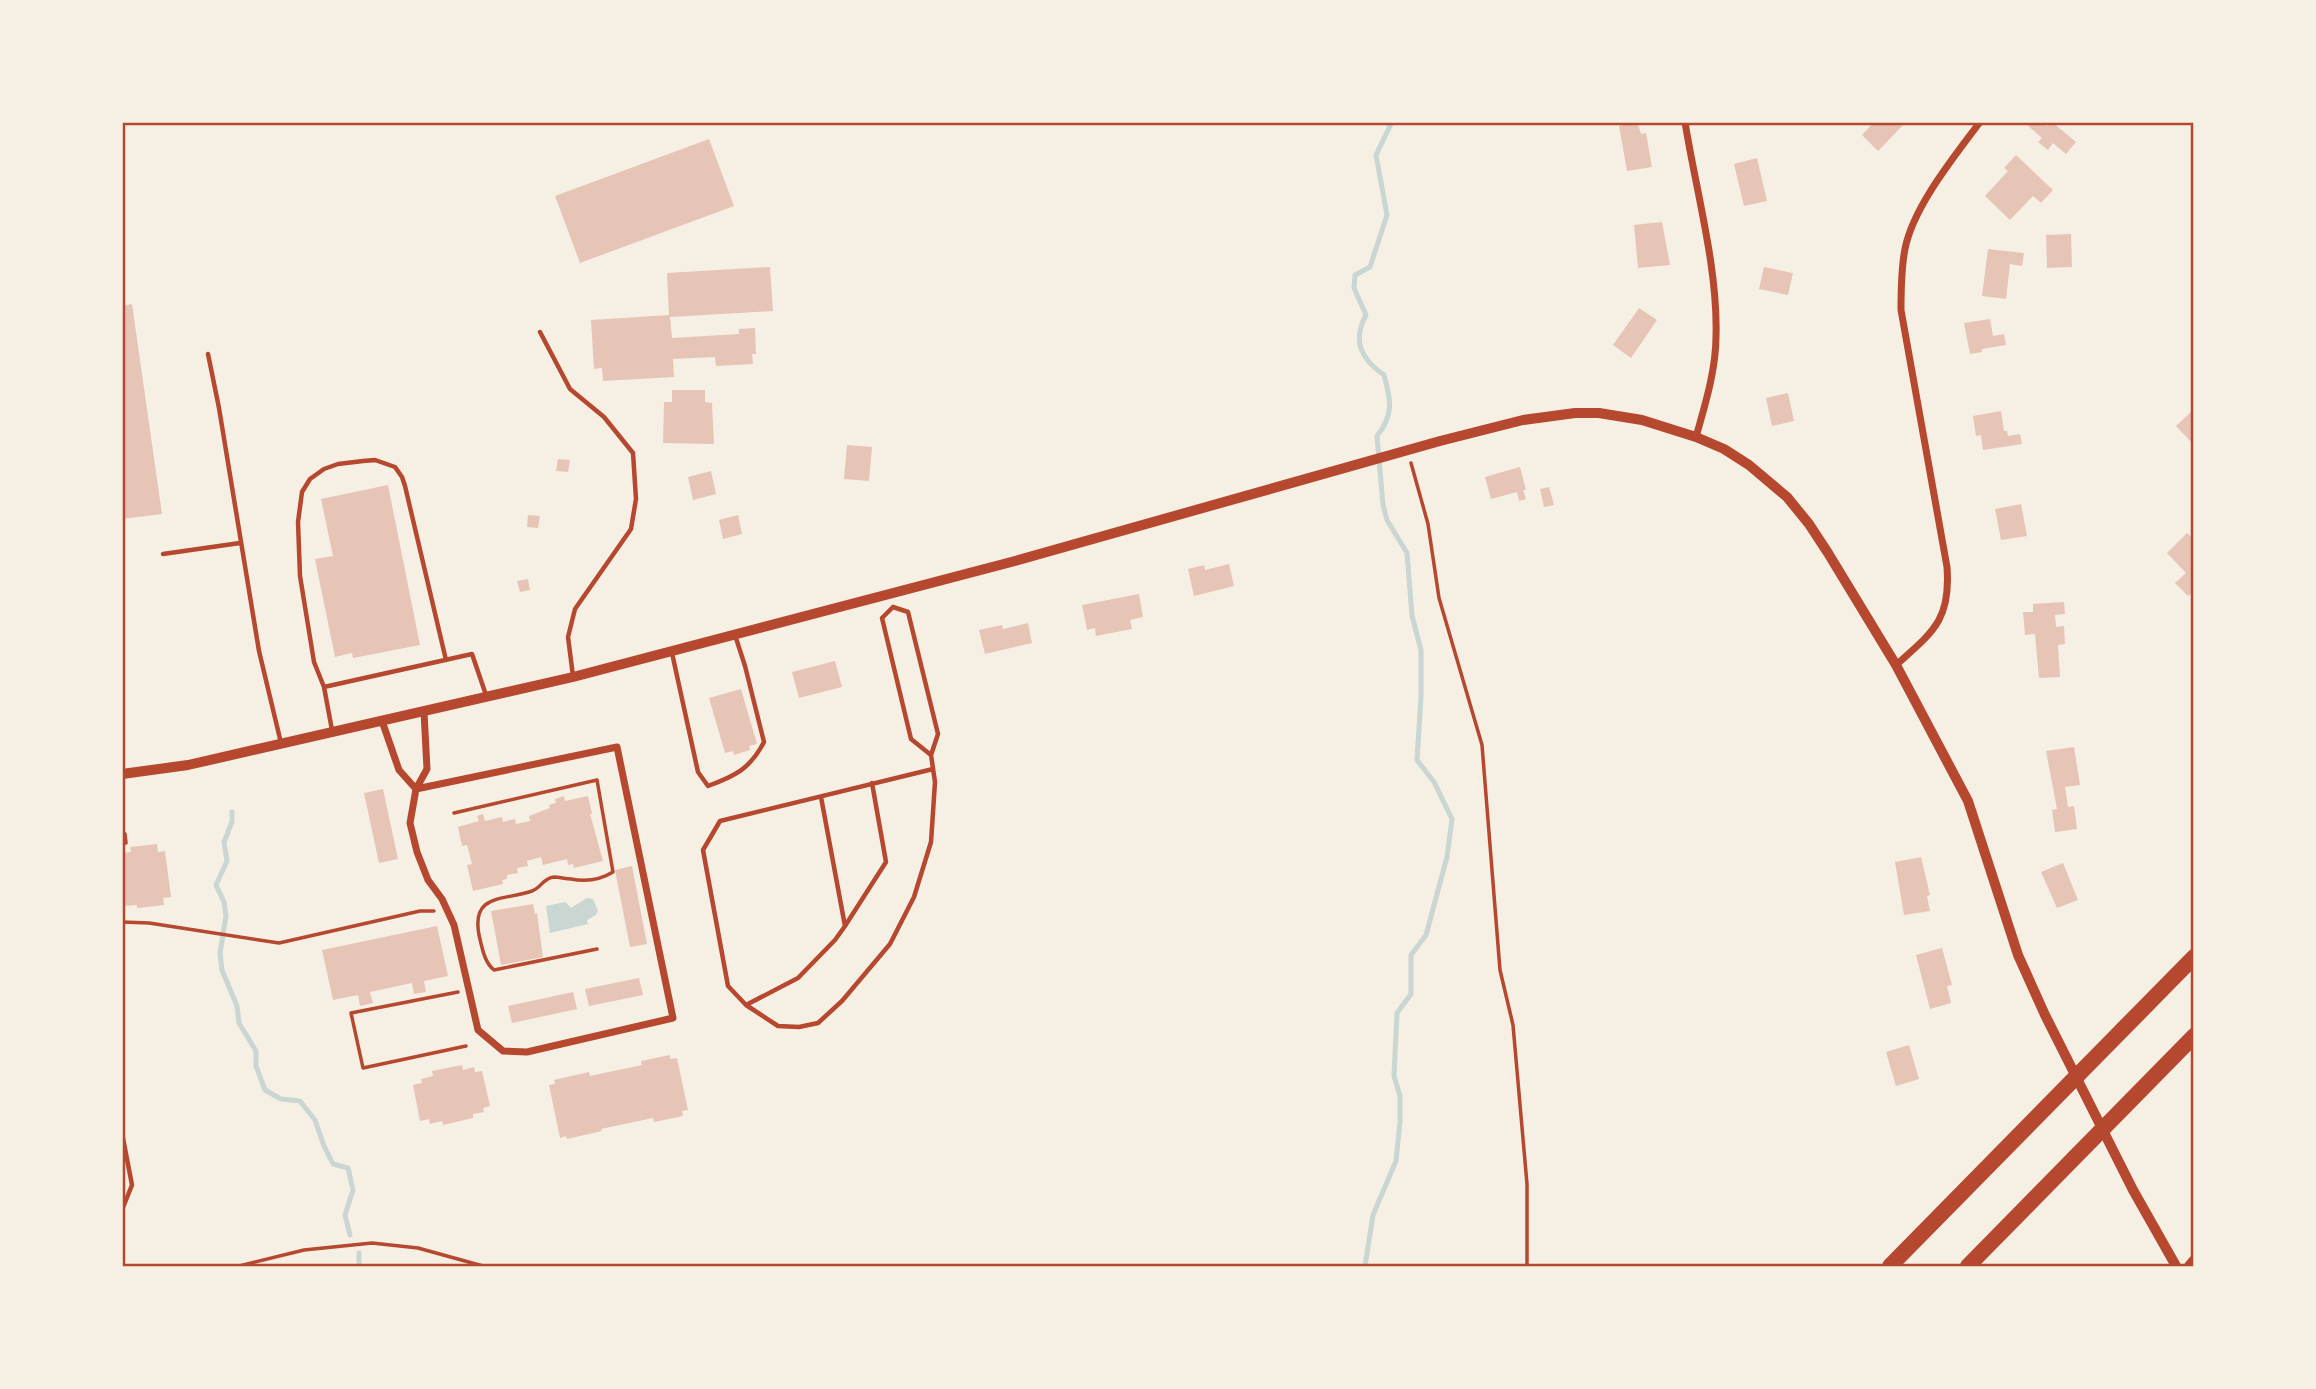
<svg xmlns="http://www.w3.org/2000/svg" width="2316" height="1389" font-family="Arial,sans-serif">
	<style>
		.water { fill: #c9d6d2 }
		.lines { fill: none; stroke-linecap: round; stroke-linejoin: round }
		.stream { stroke: #c9d6d2; stroke-width: 5 }
		.building { fill: #e6c5b7 }
		.path { stroke: #b5482f; stroke-width: 3.5 }
		.service { stroke: #b5482f; stroke-width: 4.5 }
		.minor { stroke: #b5482f; stroke-width: 7 }
		.tertiary { stroke: #b5482f; stroke-width: 10 }
		.motorway { stroke: #b5482f; stroke-width: 16 }
		.neatline { fill: none; stroke: #b5482f; stroke-width: 2.5 }
	</style>
	<rect width="100%" height="100%" fill="#f6efe4"/>
	<path class="water" d="M 587,898 L 593,899 L 598,911 L 596,915 L 587,920 L 588,924 L 550,933 L 546,906 L 565,902 L 571,908 Z"/>
	<g class="lines">
		<path class="stream" d="M 232,812 L 232,822 L 224,842 L 227,861 L 216,885 L 224,902 L 226,916 L 220,953 L 222,970 L 237,1006 L 239,1023 L 256,1051 L 256,1066 L 265,1090 L 281,1099 L 300,1101 L 315,1120 L 324,1146 L 333,1164 L 348,1168 L 353,1190 L 345,1215 L 350,1235
			M 359,1253 L 359,1266
			M 1365,1266 L 1373,1215 L 1396,1161 L 1400,1122 L 1400,1096 L 1394,1076 L 1397,1013 L 1411,994 L 1411,955 L 1426,935 L 1447,857 L 1452,819 L 1434,782 L 1417,760 L 1421,697 L 1421,650 L 1412,616 L 1407,553 L 1387,520 L 1383,505 L 1377,436 C 1394,415 1391,400 1384,375 C 1361,359 1352,341 1366,315 L 1354,288 L 1355,275 L 1370,267 L 1387,215 L 1376,155 L 1392,122"/>
	</g>
	<path class="building" d="M 1637,122 L 1641,134 L 1646,133 L 1652,167 L 1627,171 L 1619,126 Z
		M 1874,122 L 1906,122 L 1878,151 L 1862,135 Z
		M 2024,122 L 2043,122 L 2047,126 L 2052,122 L 2076,142 L 2066,154 L 2053,143 L 2048,150 L 2038,142 L 2042,138 Z
		M 709,139 L 734,206 L 580,263 L 555,196 Z
		M 2016,155 L 2053,190 L 2041,203 L 2033,196 L 2010,220 L 1985,196 L 2008,171 L 2004,168 Z
		M 1757,158 L 1767,201 L 1744,206 L 1734,164 Z
		M 1662,222 L 1670,265 L 1638,268 L 1634,225 Z
		M 2071,234 L 2072,267 L 2047,268 L 2046,235 Z
		M 1988,249 L 2024,253 L 2022,266 L 2010,264 L 2006,299 L 1982,296 Z
		M 770,267 L 773,311 L 670,317 L 672,338 L 739,334 L 739,329 L 755,328 L 756,354 L 752,354 L 753,364 L 716,366 L 715,357 L 673,359 L 674,377 L 603,381 L 602,368 L 594,369 L 591,320 L 669,315 L 667,273 Z
		M 1764,267 L 1793,273 L 1788,295 L 1759,289 Z
		M 132,304 L 162,514 L 122,519 L 122,306 Z
		M 1639,308 L 1657,320 L 1631,358 L 1613,345 Z
		M 1990,319 L 1993,336 L 2004,334 L 2006,345 L 1982,349 L 1982,352 L 1970,354 L 1964,323 Z
		M 672,390 L 705,390 L 705,402 L 712,403 L 714,444 L 663,443 L 664,402 L 672,402 Z
		M 1788,393 L 1794,421 L 1772,426 L 1766,398 Z
		M 2194,409 L 2194,445 L 2176,426 Z
		M 2001,411 L 2004,431 L 2007,431 L 2008,436 L 2020,434 L 2022,444 L 1983,450 L 1981,435 L 1976,436 L 1973,416 Z
		M 847,445 L 872,447 L 869,481 L 844,479 Z
		M 558,459 L 570,460 L 568,472 L 556,471 Z
		M 1520,467 L 1526,490 L 1523,490 L 1526,499 L 1519,501 L 1517,492 L 1491,499 L 1485,477 Z
		M 711,471 L 716,494 L 693,500 L 688,477 Z
		M 388,485 L 420,645 L 353,658 L 352,653 L 335,657 L 315,559 L 333,556 L 321,499 Z
		M 1549,487 L 1554,505 L 1544,507 L 1540,489 Z
		M 2021,504 L 2027,536 L 2001,540 L 1995,509 Z
		M 528,515 L 540,516 L 538,528 L 527,527 Z
		M 738,515 L 742,534 L 723,539 L 719,520 Z
		M 2187,533 L 2194,539 L 2194,591 L 2188,596 L 2175,583 L 2186,573 L 2167,553 Z
		M 1229,564 L 1234,586 L 1194,596 L 1188,569 L 1204,565 L 1205,570 Z
		M 528,579 L 530,590 L 520,592 L 517,581 Z
		M 1139,594 L 1143,617 L 1130,620 L 1132,629 L 1096,636 L 1095,628 L 1087,630 L 1082,605 Z
		M 2064,602 L 2065,614 L 2055,615 L 2056,627 L 2064,626 L 2065,644 L 2058,645 L 2060,677 L 2039,678 L 2035,634 L 2025,635 L 2023,612 L 2033,612 L 2033,604 Z
		M 1028,623 L 1032,643 L 985,654 L 979,630 L 1002,625 L 1003,629 Z
		M 835,661 L 842,687 L 799,698 L 792,672 Z
		M 741,689 L 757,744 L 749,746 L 750,750 L 734,755 L 733,751 L 725,753 L 709,698 Z
		M 2074,747 L 2080,785 L 2065,787 L 2068,807 L 2074,806 L 2077,829 L 2055,832 L 2052,810 L 2057,809 L 2046,751 Z
		M 383,789 L 398,859 L 379,863 L 364,793 Z
		M 564,796 L 565,801 L 588,796 L 592,814 L 590,814 L 603,861 L 574,868 L 573,864 L 568,865 L 567,859 L 543,865 L 541,857 L 527,861 L 528,866 L 517,868 L 518,873 L 507,875 L 507,879 L 502,880 L 503,884 L 473,891 L 467,865 L 472,864 L 467,845 L 462,846 L 458,827 L 479,821 L 477,816 L 483,814 L 485,821 L 502,817 L 503,822 L 515,819 L 516,824 L 530,821 L 529,816 L 550,808 L 549,805 L 556,803 L 555,799 Z
		M 157,844 L 158,852 L 165,851 L 171,897 L 163,898 L 164,905 L 137,908 L 137,905 L 122,906 L 122,853 L 131,852 L 130,847 Z
		M 1921,857 L 1930,895 L 1927,896 L 1930,911 L 1904,915 L 1895,862 Z
		M 2063,863 L 2078,900 L 2057,908 L 2041,872 Z
		M 632,866 L 647,944 L 630,947 L 615,870 Z
		M 533,904 L 535,914 L 537,913 L 543,957 L 501,965 L 491,911 Z
		M 437,926 L 448,976 L 424,981 L 426,992 L 414,994 L 412,983 L 370,992 L 373,1003 L 360,1006 L 358,995 L 333,1000 L 322,950 Z
		M 1942,948 L 1952,985 L 1947,986 L 1951,1003 L 1930,1009 L 1916,955 Z
		M 639,978 L 643,995 L 589,1006 L 585,989 Z
		M 573,992 L 577,1009 L 512,1023 L 508,1006 Z
		M 1909,1045 L 1919,1079 L 1896,1086 L 1886,1052 Z
		M 670,1055 L 670,1059 L 677,1058 L 688,1110 L 682,1111 L 683,1116 L 654,1122 L 653,1118 L 601,1129 L 602,1131 L 567,1139 L 566,1136 L 560,1138 L 549,1085 L 555,1084 L 554,1080 L 589,1072 L 590,1076 L 642,1065 L 641,1061 Z
		M 462,1065 L 463,1070 L 474,1067 L 475,1072 L 482,1071 L 490,1106 L 483,1108 L 484,1112 L 473,1114 L 473,1118 L 443,1125 L 442,1121 L 430,1124 L 429,1119 L 420,1121 L 413,1085 L 422,1083 L 421,1079 L 433,1076 L 432,1071 Z"/>
	<g class="lines">
		<path class="path" d="M 1411,463 L 1428,524 L 1439,598 L 1482,745 L 1500,970 L 1513,1025 L 1527,1184 L 1527,1266
			M 454,813 L 597,780 L 613,872 C 600,880 586,882 571,879 C 565,879 560,877 554,877 C 543,878 541,888 532,891 C 504,901 471,893 479,935 C 482,947 484,962 494,970 L 597,949
			M 122,832 L 125,834 L 126,843
			M 122,922 L 149,923 L 279,943 L 420,911 L 434,911
			M 458,992 L 351,1013 L 363,1068 L 466,1046
			M 239,1266 L 304,1250 L 372,1243 L 418,1248 L 483,1266"/>
		<path class="service" d="M 540,332 L 570,389 L 604,417 L 633,453 L 636,499 L 631,529 L 575,609 L 568,637 L 573,676
			M 208,354 L 219,408 L 259,651 L 281,743
			M 163,554 L 240,543
			M 893,607 L 908,612 L 938,734 L 931,755 L 935,782 L 931,842 L 914,897 L 890,944 L 842,1001 L 818,1023 L 799,1027 L 778,1026 L 746,1005 L 728,986 L 703,850 L 720,821 L 933,769
			M 893,607 L 882,618 L 911,739 L 931,755
			M 672,653 L 698,772 L 708,786 C 735,776 750,769 764,742 L 745,666 L 735,635
			M 324,687 L 472,654 L 486,695
			M 332,730 L 324,687 L 314,662 L 300,576 L 298,522 L 302,492 L 310,479 L 324,469 L 338,464 L 363,461 L 375,460 L 395,467 L 402,477 L 405,486 L 446,660
			M 845,926 L 886,862 L 872,783
			M 746,1005 L 798,978 L 835,940 L 845,926 L 821,797
			M 122,1133 L 132,1185 L 122,1210"/>
		<path class="minor" d="M 1685,122 C 1696,191 1718,268 1716,336 C 1716,370 1705,405 1696,437
			M 1896,665 C 1933,632 1951,620 1947,567 L 1901,310 C 1901,290 1901,269 1905,249 C 1913,207 1954,157 1980,122
			M 382,721 L 399,770 L 416,789
			M 416,789 L 617,747 L 673,1018 L 527,1052 L 503,1051 L 478,1030 L 454,925 L 442,899 L 428,880 L 417,852 L 410,823 L 416,789 L 427,769 L 424,712"/>
		<path class="tertiary" d="M 122,774 L 188,765 L 573,677 L 1015,561 L 1440,441 L 1523,420 L 1575,413 L 1599,413 L 1642,420 L 1696,437 L 1724,449 L 1749,465 L 1787,497 L 1809,524 L 1828,553 L 1896,665 L 1968,801 L 2018,955 L 2045,1015 L 2133,1190 L 2176,1266
			M 2189,1266 L 2194,1260"/>
		<path class="motorway" d="M 1890,1266 L 2194,957
			M 1968,1266 L 2194,1036"/>
	</g>
	<rect width="2316" height="1389" fill="none" stroke="#f6efe4" stroke-width="248"/>
	<rect x="124" y="124" width="2068" height="1141" class="neatline"/>
</svg>
